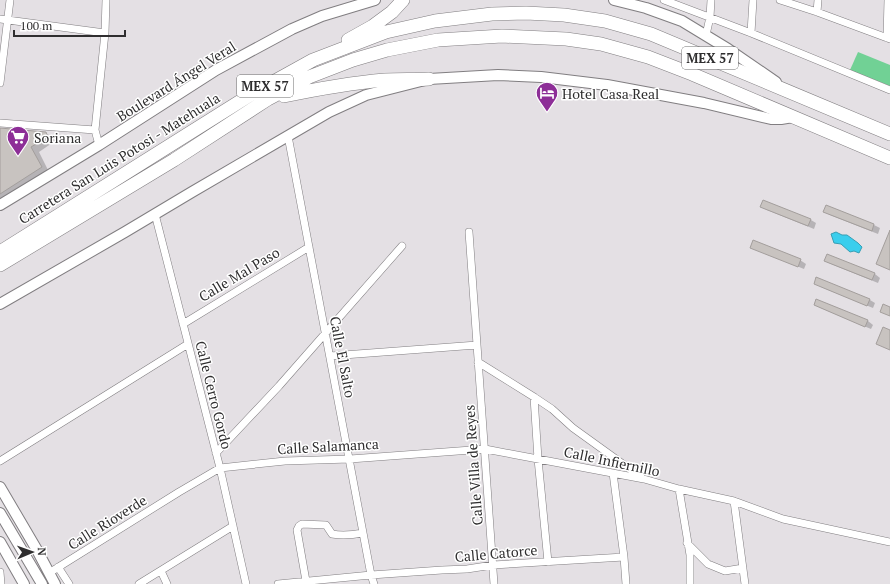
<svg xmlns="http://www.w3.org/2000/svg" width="890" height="584" font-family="'PT Serif',serif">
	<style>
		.green { fill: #71d195 }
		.water { fill: #3aceed; stroke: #379eb4 }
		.shadow { fill: #0003 }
		.building { fill: #c8c3c0; stroke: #a39e9c }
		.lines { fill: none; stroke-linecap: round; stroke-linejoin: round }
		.street-casing { stroke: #817e81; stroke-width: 8 }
		.secondary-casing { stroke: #817e81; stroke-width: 12 }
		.highway-casing { stroke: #817e81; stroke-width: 14 }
		.street { stroke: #fff; stroke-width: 7 }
		.secondary { stroke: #fff; stroke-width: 10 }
		.highway { stroke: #fff; stroke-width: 13 }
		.labels { text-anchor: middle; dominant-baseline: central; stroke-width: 3; stroke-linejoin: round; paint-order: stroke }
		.shield { fill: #fff; stroke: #6d6d6d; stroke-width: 1 }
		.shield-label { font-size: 13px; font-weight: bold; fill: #2f2e2f }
		.street-label { font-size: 14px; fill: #2f2e2f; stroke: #fff }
		.poi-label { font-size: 14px; fill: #2f2e2f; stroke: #fff; text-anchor: start }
	</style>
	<rect width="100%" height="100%" fill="#e4e0e4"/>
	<path class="green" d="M 858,52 L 890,65 L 890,86 L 850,70 Z"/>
	<path class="water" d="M 836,232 L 842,235 L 847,235 L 858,243 L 862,247 L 859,253 L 854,251 L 850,252 L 841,244 L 834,243 L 831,234 Z"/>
	<path class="shadow" d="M 0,129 L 45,133 L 53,137 L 55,141 L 39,152 L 49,172 L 0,204 Z
		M 764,201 L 811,220 L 816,223 L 814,229 L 767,210 L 761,207 Z
		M 827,206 L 874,225 L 880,228 L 878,234 L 830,215 L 825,212 Z
		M 757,250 L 800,260 L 806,264 L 804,269 Z
		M 827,255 L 875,274 L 880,278 L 878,283 L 831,264 L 825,261 Z
		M 821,287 L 870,300 L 875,303 L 873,308 Z
		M 817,300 L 868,321 L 873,325 L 871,329 L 821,308 L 815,305 Z"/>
	<path class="building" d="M 0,128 L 46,132 L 48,137 L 31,147 L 42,167 L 0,194 Z
		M 763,200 L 811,219 L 808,226 L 760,207 Z
		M 826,205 L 874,224 L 872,231 L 823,212 Z
		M 890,230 L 890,270 L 876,264 Z
		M 753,240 L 801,259 L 798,267 L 750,248 Z
		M 827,254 L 875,273 L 872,280 L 824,261 Z
		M 816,277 L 870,299 L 867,306 L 814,284 Z
		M 816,299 L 868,320 L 865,327 L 814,305 Z
		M 883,304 L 890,307 L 890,316 L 880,312 Z
		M 883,327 L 890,330 L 890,350 L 876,344 Z"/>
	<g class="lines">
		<g class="street-casing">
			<path id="street" d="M 664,0 L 751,33 L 890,90
				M 780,0 L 817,12 L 890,39
				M 817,12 L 818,0
				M 0,19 L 105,33
				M 751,33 L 753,0
				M 706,35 L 710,17 L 711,0
				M 887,38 L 888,0
				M 0,83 L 10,0
				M 0,123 L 95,130
				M 288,136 L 371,575 L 374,584
				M 99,145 L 95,130 L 105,33 L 106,0
				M 155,214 L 220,468 L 246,584
				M 469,232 L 494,584
				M 183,324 L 309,247
				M 330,356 L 477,345
				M 478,362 L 534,397 L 552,409 L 573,428 L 641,477
				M 534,397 L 538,459 L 548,562
				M 216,453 L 279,386 L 402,246
				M 0,461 L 188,344
				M 613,473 L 624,557 L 626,584
				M 679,489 L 690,555 L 690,584
				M 734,501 L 745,584
				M 687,543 L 708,564 L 725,571 L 743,568
				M 58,567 L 69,584
				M 161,571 L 167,584
				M 0,572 L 1,584
				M 49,573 L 179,492 L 220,468 L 285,461 L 350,459 L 485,449 L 644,479 L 679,489 L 734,501 L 783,519 L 890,542
				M 306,581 L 297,530 L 299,526 L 302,524 L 326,525 L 332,534 C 343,536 352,535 363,533
				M 139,584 L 233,526
				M 278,584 L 371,575 L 442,570 L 467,569 L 493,565 L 624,557"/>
		</g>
		<g class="secondary-casing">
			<path id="secondary" d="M 614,0 L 646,8 L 682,21 L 728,49 L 776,82
				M 0,205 L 99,145 L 216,70 L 292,29 L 322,16 L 375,0
				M 0,304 L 125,232 L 192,192 L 329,112 L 366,95 L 429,79 L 498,75 L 541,77 L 607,85 L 704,103 L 771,119 L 781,119 L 793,117
				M 0,487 L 37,550 L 55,584
				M 0,513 L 42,584
				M 0,542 L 24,584"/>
		</g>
		<g class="highway-casing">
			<path id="highway" d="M 348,40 L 373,26 L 392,12 L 403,0
				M 284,96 C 317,89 351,83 385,80 C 400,79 415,80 429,79
				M 0,252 L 255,92 L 313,60 L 386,32 L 435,21 L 492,14 L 526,13 L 564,15 L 605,21 L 651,34 L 890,134
				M 0,265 L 174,160 L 268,99 L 309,77 L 353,60 L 387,50 L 438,40 L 502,36 L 566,39 L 601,44 L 648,57 L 692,74 L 890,158"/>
		</g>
		<use href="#street" class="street"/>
		<use href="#secondary" class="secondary"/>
		<use href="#highway" class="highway"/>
	</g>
	<defs>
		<g id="hotel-pin" transform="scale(1.15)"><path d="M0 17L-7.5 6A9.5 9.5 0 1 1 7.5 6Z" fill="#8d2e97" stroke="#fff"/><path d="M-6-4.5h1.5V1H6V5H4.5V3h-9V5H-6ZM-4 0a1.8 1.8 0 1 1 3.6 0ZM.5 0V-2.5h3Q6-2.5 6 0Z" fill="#fff"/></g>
		<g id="supermarket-pin" transform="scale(1.15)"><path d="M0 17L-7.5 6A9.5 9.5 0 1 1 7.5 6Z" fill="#8d2e97" stroke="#fff"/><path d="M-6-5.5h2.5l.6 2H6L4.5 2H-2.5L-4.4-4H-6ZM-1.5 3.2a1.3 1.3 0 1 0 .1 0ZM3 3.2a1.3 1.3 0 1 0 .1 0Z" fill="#fff"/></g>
	</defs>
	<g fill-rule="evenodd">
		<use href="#hotel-pin" x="547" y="93"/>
		<use href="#supermarket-pin" x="18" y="137"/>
	</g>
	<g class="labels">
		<g class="shield">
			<rect x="682" y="47" width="56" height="22" rx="3"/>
			<rect x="237" y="75" width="56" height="22" rx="3"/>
		</g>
		<g class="shield-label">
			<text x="710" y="58">MEX 57</text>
			<text x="265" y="86">MEX 57</text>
		</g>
		<g class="street-label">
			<text transform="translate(176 81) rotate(-32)">Boulevard Ángel Veral</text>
			<text transform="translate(119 158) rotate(-32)">Carretera San Luis Potosi - Matehuala</text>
			<text transform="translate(239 274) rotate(-31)">Calle Mal Paso</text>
			<text transform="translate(343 357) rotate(79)">Calle El Salto</text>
			<text transform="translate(214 395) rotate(76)">Calle Cerro Gordo</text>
			<text transform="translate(328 446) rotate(-3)">Calle Salamanca</text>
			<text transform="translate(612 461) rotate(12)">Calle Infiernillo</text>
			<text transform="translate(473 465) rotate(-94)">Calle Villa de Reyes</text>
			<text transform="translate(107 522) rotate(-32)">Calle Rioverde</text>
			<text transform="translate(496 553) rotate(-5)">Calle Catorce</text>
		</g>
		<g class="poi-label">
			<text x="562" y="93">Hotel Casa Real</text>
			<text x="34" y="137">Soriana</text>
		</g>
	</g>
	<g transform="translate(32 552) rotate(88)" stroke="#ffffff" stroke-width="3" paint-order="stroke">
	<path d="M0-3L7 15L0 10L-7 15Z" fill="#2f2e2f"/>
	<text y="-6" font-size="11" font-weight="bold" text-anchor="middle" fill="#2f2e2f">N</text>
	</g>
	<path d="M14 30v6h111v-6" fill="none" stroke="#2f2e2f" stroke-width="2"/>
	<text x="20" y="30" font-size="12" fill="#2f2e2f" stroke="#ffffff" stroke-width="3" paint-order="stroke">100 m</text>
</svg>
